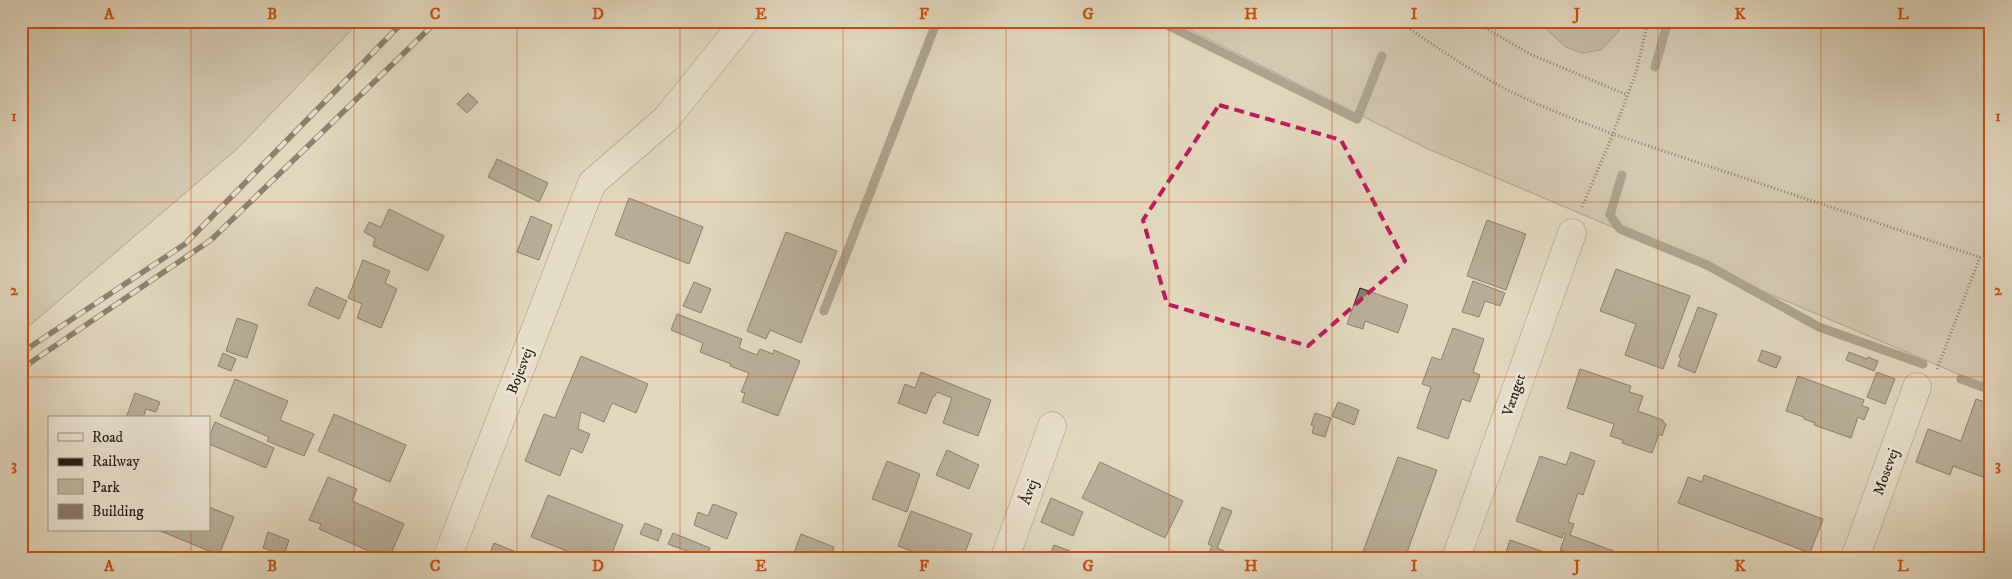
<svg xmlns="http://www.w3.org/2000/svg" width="2012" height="579" font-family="'IM FELL DW Pica',serif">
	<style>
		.green { fill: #c1b7a0; stroke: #726859 }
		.water { fill: #a09683; stroke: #6e6456 }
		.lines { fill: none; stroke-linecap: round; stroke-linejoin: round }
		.stream { stroke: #6e6456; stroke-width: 9 }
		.building { fill: #867c6b; stroke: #231912 }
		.minor-casing { stroke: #52483d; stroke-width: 29 }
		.path { stroke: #231912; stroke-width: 3; stroke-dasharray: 1 2.5; stroke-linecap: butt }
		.minor { stroke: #ece5d4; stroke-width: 28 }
		.rail-casing { stroke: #231912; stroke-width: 5.5 }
		.rail { stroke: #ece5d4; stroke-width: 4; stroke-dasharray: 11; stroke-linecap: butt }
		.marked { fill: none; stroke: #c2185b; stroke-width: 4; stroke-dasharray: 10 6; stroke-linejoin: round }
		.grid { fill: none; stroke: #ca4f0d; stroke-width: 1; stroke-opacity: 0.55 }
		.labels { text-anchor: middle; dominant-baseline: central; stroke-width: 5; stroke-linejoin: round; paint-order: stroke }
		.street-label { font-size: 15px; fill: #231912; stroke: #ece5d4 }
		.neatline { fill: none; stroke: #ca4f0d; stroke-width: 2 }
		.grid-label { font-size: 16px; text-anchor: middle; font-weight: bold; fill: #ca4f0d }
	</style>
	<rect width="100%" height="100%" fill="#e1d7bd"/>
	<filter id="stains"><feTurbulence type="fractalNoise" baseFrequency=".004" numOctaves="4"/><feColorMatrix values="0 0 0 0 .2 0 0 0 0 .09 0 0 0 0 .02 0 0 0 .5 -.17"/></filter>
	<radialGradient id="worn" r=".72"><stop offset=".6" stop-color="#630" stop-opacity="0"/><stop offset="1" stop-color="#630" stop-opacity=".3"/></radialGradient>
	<path class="green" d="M 21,21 L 360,21 L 238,148 L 21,333 Z
		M 1172,21 L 1532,21 L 1545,28 L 1566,47 L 1618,32 L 1623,21 L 1991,21 L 1991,388 L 1426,148 Z"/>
	<path class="water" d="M 1532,21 L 1623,21 L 1618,32 L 1601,50 L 1582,53 L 1566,47 L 1545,28 Z"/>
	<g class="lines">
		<path class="stream" d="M 1159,21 L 1357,119 L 1382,56
			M 1655,67 L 1668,21
			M 1622,175 L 1610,215 L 1620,229 L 1707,265 L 1819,327 L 1923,364
			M 824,311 L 937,21
			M 1961,379 L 1991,390"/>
	</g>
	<path class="building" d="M 468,93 L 478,102 L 467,113 L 457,104 Z
		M 497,159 L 548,183 L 539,202 L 488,177 Z
		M 629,198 L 703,227 L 689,264 L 615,235 Z
		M 389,209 L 444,236 L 428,271 L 373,246 L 375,238 L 364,232 L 369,222 L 381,227 Z
		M 531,216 L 552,225 L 539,260 L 517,252 Z
		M 1487,220 L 1526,234 L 1506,290 L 1467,276 Z
		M 786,232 L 837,251 L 801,343 L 770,330 L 766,339 L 747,331 Z
		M 363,260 L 390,271 L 385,283 L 397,289 L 381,328 L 357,318 L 362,304 L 348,298 Z
		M 1616,269 L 1690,296 L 1663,369 L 1625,355 L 1636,324 L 1600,311 Z
		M 1473,281 L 1505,293 L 1500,306 L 1485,301 L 1479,317 L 1462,312 Z
		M 694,282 L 711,289 L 701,313 L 683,306 Z
		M 316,287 L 347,301 L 339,319 L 308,305 Z
		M 1360,288 L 1408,305 L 1398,333 L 1365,321 L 1363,329 L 1347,324 Z
		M 1698,307 L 1717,314 L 1695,373 L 1678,366 L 1681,358 L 1679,357 Z
		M 677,314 L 742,339 L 739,348 L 757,355 L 760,349 L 773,354 L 774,350 L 800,361 L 778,416 L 742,402 L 745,393 L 741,392 L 749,373 L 730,366 L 731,364 L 700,352 L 703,343 L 671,330 Z
		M 237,318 L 258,325 L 247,358 L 226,351 Z
		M 1453,328 L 1484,339 L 1473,372 L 1480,375 L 1470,402 L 1462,399 L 1448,439 L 1417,428 L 1431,387 L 1422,384 L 1432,357 L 1441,360 Z
		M 1762,350 L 1781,357 L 1776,368 L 1758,361 Z
		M 1849,352 L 1867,359 L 1868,357 L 1878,361 L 1874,371 L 1846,360 Z
		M 223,353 L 236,359 L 231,371 L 218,366 Z
		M 581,356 L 648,384 L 636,413 L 612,403 L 604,422 L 581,412 L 578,429 L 590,434 L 582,453 L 571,448 L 560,476 L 525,461 L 544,414 L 555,418 Z
		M 1580,369 L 1631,386 L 1629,392 L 1643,396 L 1638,411 L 1663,420 L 1663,422 L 1666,424 L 1662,436 L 1659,434 L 1652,453 L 1622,443 L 1623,440 L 1610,436 L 1614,424 L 1567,408 Z
		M 921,372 L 991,400 L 978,436 L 943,423 L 952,398 L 937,392 L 934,397 L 933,396 L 926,414 L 898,403 L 905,384 L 915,388 Z
		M 1877,372 L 1895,379 L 1885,404 L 1867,397 Z
		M 1798,376 L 1864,400 L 1862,406 L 1869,408 L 1864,420 L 1858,417 L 1851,438 L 1814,425 L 1815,423 L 1804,419 L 1804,417 L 1786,411 Z
		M 235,379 L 288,401 L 280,420 L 314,434 L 304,456 L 267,441 L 269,437 L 220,416 Z
		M 135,393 L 160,402 L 156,412 L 146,409 L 143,418 L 126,418 Z
		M 1976,399 L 1991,404 L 1991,480 L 1953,466 L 1950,475 L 1916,462 L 1928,429 L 1961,441 Z
		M 1338,402 L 1359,410 L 1354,425 L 1332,416 Z
		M 1315,413 L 1331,418 L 1325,437 L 1312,433 L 1314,426 L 1311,425 Z
		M 334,414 L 406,445 L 390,482 L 318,451 Z
		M 215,422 L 274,448 L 266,468 L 209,444 L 209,437 Z
		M 947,450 L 979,465 L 969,489 L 936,475 Z
		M 1571,452 L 1595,461 L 1583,495 L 1578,493 L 1568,522 L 1574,524 L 1570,535 L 1614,551 L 1612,558 L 1582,558 L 1560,550 L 1566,534 L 1564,533 L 1562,538 L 1516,521 L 1540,456 L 1566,465 Z
		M 1398,457 L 1437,470 L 1405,558 L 1363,558 L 1361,557 Z
		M 887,461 L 920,474 L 907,512 L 872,499 Z
		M 1100,462 L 1183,501 L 1165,538 L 1082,498 Z
		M 1704,475 L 1823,519 L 1810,553 L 1678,503 L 1688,477 L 1702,482 Z
		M 328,477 L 357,489 L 352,501 L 404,524 L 389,558 L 385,558 L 319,529 L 321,524 L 309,520 Z
		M 548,495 L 623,525 L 610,558 L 585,558 L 531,537 Z
		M 1051,498 L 1083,512 L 1073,536 L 1041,522 Z
		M 713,504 L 737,513 L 727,539 L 694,525 L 698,512 L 708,516 Z
		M 209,507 L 234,517 L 219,555 L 158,530 L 209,530 Z
		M 1222,507 L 1232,511 L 1217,548 L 1241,558 L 1207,558 L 1212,546 L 1208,544 Z
		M 911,511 L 972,534 L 963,558 L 930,558 L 898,546 Z
		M 645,523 L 662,530 L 658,541 L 640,534 Z
		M 268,532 L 289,540 L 284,555 L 263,548 Z
		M 673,533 L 710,548 L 706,558 L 668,544 Z
		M 801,534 L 834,547 L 830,558 L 792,558 Z
		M 1510,540 L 1544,552 L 1542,558 L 1504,558 Z
		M 494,543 L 531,558 L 488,558 Z
		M 1054,545 L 1070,551 L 1069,553 L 1082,558 L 1049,558 Z
		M 1747,553 L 1759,558 L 1745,558 Z"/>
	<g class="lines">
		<g class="minor-casing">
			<path id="minor" d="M 447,558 L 592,183 L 666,119 L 745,21
				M 1005,558 L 1052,426
				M 1456,558 L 1572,233
				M 1855,558 L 1917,387"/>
		</g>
		<path class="path" d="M 1399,21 C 1428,42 1458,62 1489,80 C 1528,102 1571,118 1613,134 L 1991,261
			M 1473,21 L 1530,54 L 1627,95
			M 1582,207 L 1613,134 L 1636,72 L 1648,21
			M 1937,369 L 1980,257"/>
		<use href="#minor" class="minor"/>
		<g class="rail-casing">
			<path id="rail" d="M 21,353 L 185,244 L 404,21
				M 21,369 L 211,240 L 437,21"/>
		</g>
		<use href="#rail" class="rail"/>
	</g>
	<path d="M0 0H2012V579H0ZM 1219,105 L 1341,140 L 1405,261 L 1308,346 L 1167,304 L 1143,220 Z" fill="#e1d7bd" fill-opacity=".55" fill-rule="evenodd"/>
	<path class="marked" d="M 1219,105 L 1341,140 L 1405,261 L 1308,346 L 1167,304 L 1143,220 Z"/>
	<path class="grid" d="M 191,21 L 191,418M 354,21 L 354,558M 517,21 L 517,558M 680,21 L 680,558M 843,21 L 843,558M 1006,21 L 1006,558M 1169,21 L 1169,558M 1332,21 L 1332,558M 1495,21 L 1495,558M 1658,21 L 1658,558M 1821,21 L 1821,558M 21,202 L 1991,202M 21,377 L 1991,377M 191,530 L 191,558"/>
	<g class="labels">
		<g class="street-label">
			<text transform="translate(520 371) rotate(-69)">Bojesvej</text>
			<text transform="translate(1514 395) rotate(-71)">Vænget</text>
			<text transform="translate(1886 472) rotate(-70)">Mosevej</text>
			<text transform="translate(1029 492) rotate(-70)">Åvej</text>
		</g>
	</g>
	<rect width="2012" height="579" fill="none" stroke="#e1d7bd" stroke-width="55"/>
	<rect x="48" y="416" width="162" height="115" fill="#ece5d4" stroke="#9c9386"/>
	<rect x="58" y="433" width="25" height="8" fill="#ece5d4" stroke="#9c9386"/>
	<text x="92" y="442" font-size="15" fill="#231912">Road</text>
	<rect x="58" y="458" width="25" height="8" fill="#231912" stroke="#9c9386"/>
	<text x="92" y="466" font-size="15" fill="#231912">Railway</text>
	<rect x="58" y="479" width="25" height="15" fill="#c1b7a0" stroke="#9c9386"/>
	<text x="92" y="492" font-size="15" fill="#231912">Park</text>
	<rect x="58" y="504" width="25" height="15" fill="#867c6b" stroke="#9c9386"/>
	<text x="92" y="516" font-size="15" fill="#231912">Building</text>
	<rect x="28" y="28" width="1956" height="524" class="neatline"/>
	<g class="grid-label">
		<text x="109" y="19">A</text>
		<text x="272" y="19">B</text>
		<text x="435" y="19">C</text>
		<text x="598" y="19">D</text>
		<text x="761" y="19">E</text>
		<text x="924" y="19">F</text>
		<text x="1088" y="19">G</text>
		<text x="1251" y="19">H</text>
		<text x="1414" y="19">I</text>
		<text x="1577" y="19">J</text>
		<text x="1740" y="19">K</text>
		<text x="1903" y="19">L</text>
		<text x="14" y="121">1</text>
		<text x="1998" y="121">1</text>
		<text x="14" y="295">2</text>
		<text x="1998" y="295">2</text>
		<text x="14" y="470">3</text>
		<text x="1998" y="470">3</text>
		<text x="109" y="571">A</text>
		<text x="272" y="571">B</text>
		<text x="435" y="571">C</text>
		<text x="598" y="571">D</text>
		<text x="761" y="571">E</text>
		<text x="924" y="571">F</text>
		<text x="1088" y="571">G</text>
		<text x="1251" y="571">H</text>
		<text x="1414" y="571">I</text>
		<text x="1577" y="571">J</text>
		<text x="1740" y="571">K</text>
		<text x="1903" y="571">L</text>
	</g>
	<rect width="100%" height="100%" filter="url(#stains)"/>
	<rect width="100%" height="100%" fill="url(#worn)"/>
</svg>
